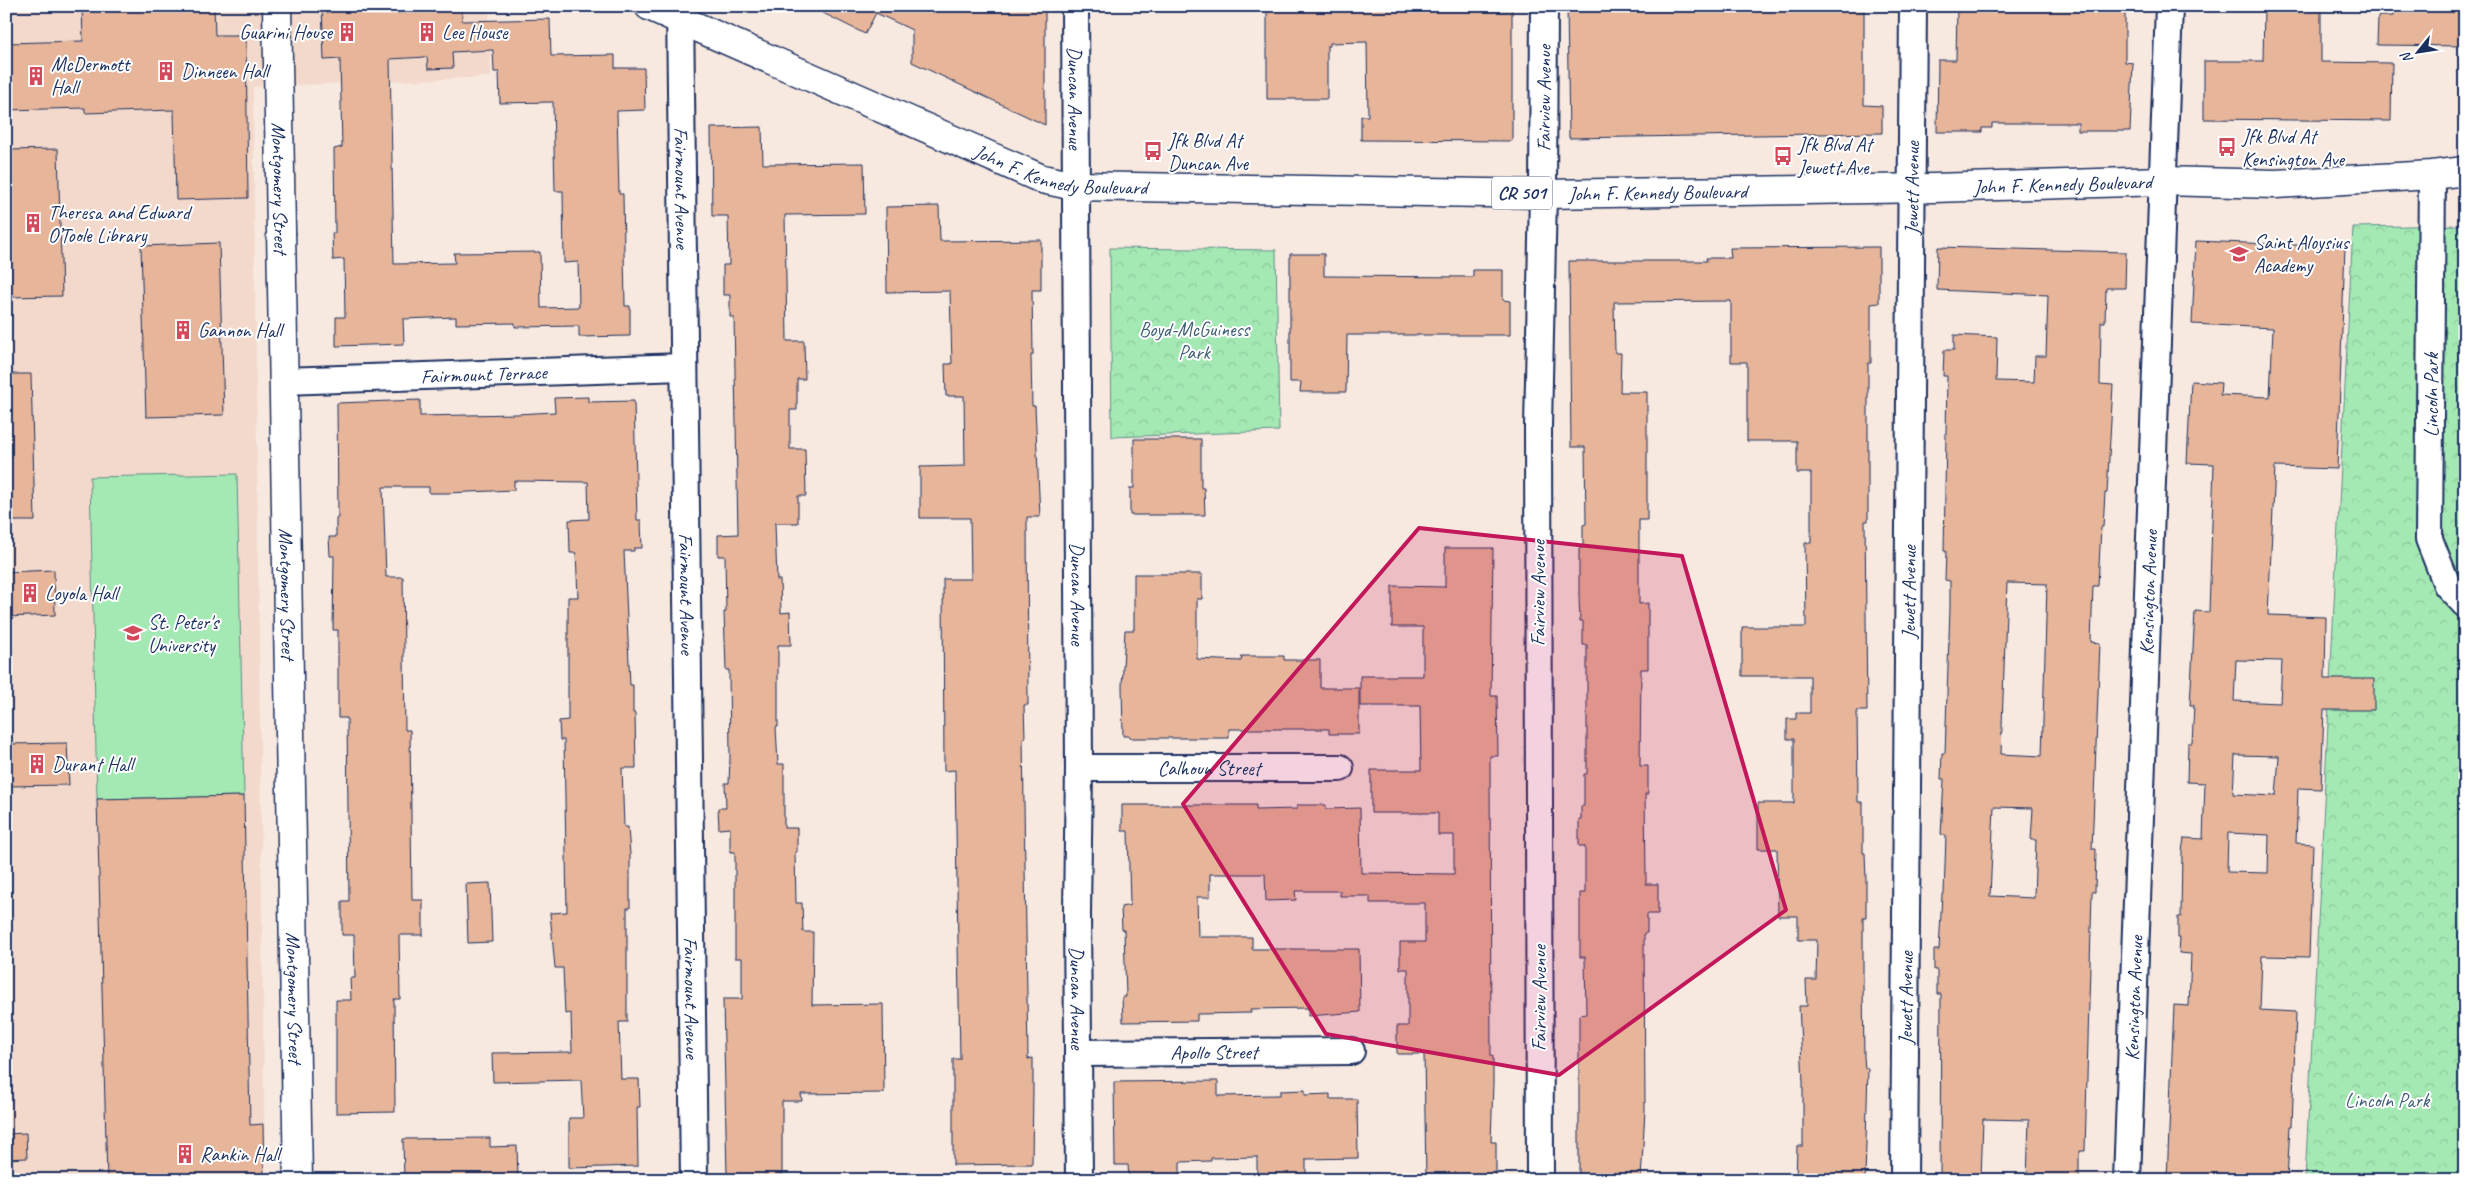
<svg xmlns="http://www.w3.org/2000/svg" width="2471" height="1186" font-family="Caveat,sans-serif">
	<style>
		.built { fill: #f3d9cb }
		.park { fill: url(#park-crowns); stroke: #608c89 }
		.pitch { fill: #a4e9b4; stroke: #608c89 }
		.building { fill: #e7b599; stroke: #1b2f5e; fill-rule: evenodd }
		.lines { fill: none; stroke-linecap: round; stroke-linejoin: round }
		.minor-casing { stroke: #1b2f5e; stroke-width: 30 }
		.major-casing { stroke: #1b2f5e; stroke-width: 31 }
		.minor { stroke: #fff; stroke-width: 26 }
		.major { stroke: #fff; stroke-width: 28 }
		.marked { fill: #c2185b; fill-opacity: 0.2; stroke: #c2185b; stroke-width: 4; stroke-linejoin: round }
		.labels { text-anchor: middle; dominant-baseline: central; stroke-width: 4; stroke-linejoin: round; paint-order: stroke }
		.shield { fill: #fff; stroke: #5f6d8e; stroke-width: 1 }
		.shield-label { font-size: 19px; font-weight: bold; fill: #1b2f5e }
		.poi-label { font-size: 20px; fill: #1b2f5e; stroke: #fff; text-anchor: start }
		.street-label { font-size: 20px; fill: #1b2f5e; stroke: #fff }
		.park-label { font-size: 20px; fill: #3d5e74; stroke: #fff }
	</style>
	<defs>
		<pattern id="park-crowns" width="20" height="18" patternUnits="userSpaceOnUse" patternTransform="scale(1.25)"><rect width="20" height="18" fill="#a4e9b4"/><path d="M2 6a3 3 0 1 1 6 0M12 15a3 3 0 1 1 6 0" fill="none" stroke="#8dc89d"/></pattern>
	</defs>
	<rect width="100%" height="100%" fill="#f8e9e0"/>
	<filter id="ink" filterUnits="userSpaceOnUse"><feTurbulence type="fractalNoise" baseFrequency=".02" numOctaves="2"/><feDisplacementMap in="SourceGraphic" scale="10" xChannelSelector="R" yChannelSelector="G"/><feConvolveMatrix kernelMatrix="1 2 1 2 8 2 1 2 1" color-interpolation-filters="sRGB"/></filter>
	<g filter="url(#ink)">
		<path class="built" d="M 6,6 L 489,6 L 491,77 L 253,87 L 265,1180 L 6,1180 Z"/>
		<path class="park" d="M 2465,225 L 2465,1180 L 2305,1180 L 2353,227 Z
			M 1110,248 L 1276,250 L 1279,431 L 1112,437 Z"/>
		<path class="pitch" d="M 237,474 L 244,796 L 97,799 L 90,477 Z"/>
		<path class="building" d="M 82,6 L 214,6 L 215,35 L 246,35 L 248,198 L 176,200 L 174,110 L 85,113 L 85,108 L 6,110 L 6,43 L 83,41 Z
			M 322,6 L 370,6 L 370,14 L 462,10 L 462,21 L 550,19 L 551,56 L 615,55 L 615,68 L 644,68 L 645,110 L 617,111 L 619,194 L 623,194 L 625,306 L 630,306 L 630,336 L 579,337 L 579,326 L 515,327 L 515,323 L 456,324 L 456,317 L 403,319 L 404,344 L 336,346 L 336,317 L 345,317 L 344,259 L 333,260 L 332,233 L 335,233 L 334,149 L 342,147 L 340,59 L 324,60 ZM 493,50 L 494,72 L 499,72 L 500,103 L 553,102 L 555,191 L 563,191 L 564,263 L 578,262 L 579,307 L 541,308 L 540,252 L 454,253 L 455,263 L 394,264 L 390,59 L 427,57 L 428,69 L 453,68 L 452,52 Z
			M 809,6 L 1045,6 L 1045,125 L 912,62 L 912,30 L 876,13 L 865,34 Z
			M 1267,6 L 1512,6 L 1512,141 L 1361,140 L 1361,116 L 1368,116 L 1367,42 L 1330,43 L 1330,46 L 1327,46 L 1327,99 L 1267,99 Z
			M 1567,6 L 1864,6 L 1864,105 L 1882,106 L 1882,133 L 1569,138 Z
			M 1957,6 L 2125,6 L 2125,62 L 2133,63 L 2130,131 L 2078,131 L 2078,123 L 1992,123 L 1992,128 L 1982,128 L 1982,132 L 1937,132 L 1938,60 L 1956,60 Z
			M 2264,6 L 2321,6 L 2321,62 L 2392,63 L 2391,121 L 2204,119 L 2204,61 L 2263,61 Z
			M 2393,6 L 2465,6 L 2465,46 L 2377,45 L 2378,16 L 2393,16 Z
			M 762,127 L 763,164 L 864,163 L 865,214 L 785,215 L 787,341 L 804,341 L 805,379 L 797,379 L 797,410 L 790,410 L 790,449 L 805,449 L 806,496 L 798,496 L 798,523 L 775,523 L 777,580 L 780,580 L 781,613 L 790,612 L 791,645 L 778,645 L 778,727 L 776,727 L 778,764 L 784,764 L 784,828 L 797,828 L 797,852 L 795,852 L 796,903 L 802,903 L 803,932 L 813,932 L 812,1005 L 883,1004 L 884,1093 L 801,1094 L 802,1101 L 782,1101 L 782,1180 L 730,1180 L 730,1176 L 727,1176 L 723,999 L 742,999 L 742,958 L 735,958 L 735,852 L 730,852 L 730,828 L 719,829 L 718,808 L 726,808 L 725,783 L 729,783 L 730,757 L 729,670 L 726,670 L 724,612 L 726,612 L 725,556 L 718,556 L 718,535 L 738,534 L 734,317 L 730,317 L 730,295 L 723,295 L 723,265 L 729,265 L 728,216 L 712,216 L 711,128 Z
			M 58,149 L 62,296 L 6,297 L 6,150 Z
			M 939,206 L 940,241 L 1041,240 L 1041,290 L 1032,290 L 1033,355 L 1031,355 L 1032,406 L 1035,406 L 1040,517 L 1027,517 L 1028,705 L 1024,705 L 1025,738 L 1023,738 L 1028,1059 L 1033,1058 L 1033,1089 L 1032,1164 L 953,1165 L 953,1059 L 960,1059 L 955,770 L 944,771 L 943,579 L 971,579 L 970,518 L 920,518 L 920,467 L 965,466 L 964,396 L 946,396 L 945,364 L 952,364 L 950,291 L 887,292 L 886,207 Z
			M 2196,241 L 2345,247 L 2337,469 L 2275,467 L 2268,615 L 2326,617 L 2325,679 L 2374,679 L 2374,710 L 2324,710 L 2321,789 L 2298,788 L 2296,843 L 2313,844 L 2309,957 L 2262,956 L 2260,1010 L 2296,1012 L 2292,1126 L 2290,1126 L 2287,1179 L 2202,1176 L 2202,1180 L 2167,1180 L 2174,1005 L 2189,1006 L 2191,954 L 2179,953 L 2180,938 L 2178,938 L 2178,917 L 2181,917 L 2182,851 L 2184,838 L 2203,839 L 2205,783 L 2187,782 L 2188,743 L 2192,743 L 2194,705 L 2190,705 L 2195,611 L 2209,612 L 2214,464 L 2187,463 L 2191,381 L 2221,383 L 2220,395 L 2270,397 L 2273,328 L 2192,324 ZM 2236,660 L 2282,661 L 2280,703 L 2234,701 ZM 2235,755 L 2279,756 L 2276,796 L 2233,794 ZM 2228,833 L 2269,835 L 2268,873 L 2227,872 Z
			M 219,243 L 224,415 L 146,417 L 141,246 Z
			M 1879,247 L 1879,303 L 1871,304 L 1871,363 L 1868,363 L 1868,521 L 1865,521 L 1867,711 L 1857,711 L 1858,802 L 1863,802 L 1863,853 L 1865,853 L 1866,880 L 1866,917 L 1863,917 L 1863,983 L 1864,1057 L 1865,1068 L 1868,1068 L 1865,1180 L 1796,1180 L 1797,1146 L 1803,1146 L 1803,1082 L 1799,1006 L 1807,1006 L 1806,980 L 1816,980 L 1817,940 L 1798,940 L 1798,916 L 1778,916 L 1777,849 L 1758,849 L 1758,803 L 1794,803 L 1794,739 L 1787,739 L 1787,719 L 1796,719 L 1796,713 L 1810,713 L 1810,676 L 1742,676 L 1742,627 L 1806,627 L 1805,543 L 1811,543 L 1811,473 L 1797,473 L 1797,441 L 1747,441 L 1747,362 L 1731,362 L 1731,301 L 1614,302 L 1615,353 L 1621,353 L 1620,392 L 1647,392 L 1647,520 L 1639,520 L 1639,604 L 1648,603 L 1648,669 L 1641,669 L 1640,766 L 1648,766 L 1648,794 L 1645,794 L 1646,879 L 1646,884 L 1658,884 L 1658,914 L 1647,914 L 1647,933 L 1644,933 L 1645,1110 L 1641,1180 L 1579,1180 L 1579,1015 L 1586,1014 L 1585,957 L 1580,957 L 1580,893 L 1585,893 L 1585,846 L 1579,846 L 1579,819 L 1581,819 L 1581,806 L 1584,806 L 1584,774 L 1587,774 L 1587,645 L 1583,645 L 1583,621 L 1580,621 L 1579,596 L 1579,548 L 1583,548 L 1583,525 L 1586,524 L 1585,447 L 1571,447 L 1569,261 L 1707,261 L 1706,258 L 1731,258 L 1730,248 Z
			M 1938,247 L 2126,252 L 2125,288 L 2106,288 L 2105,322 L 2101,322 L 2100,384 L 2113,385 L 2107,493 L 2105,493 L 2103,527 L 2101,527 L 2098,586 L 2093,586 L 2091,642 L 2100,643 L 2092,849 L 2096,849 L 2095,892 L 2092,892 L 2085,1151 L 2079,1151 L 2079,1180 L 2027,1180 L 2029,1120 L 1983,1119 L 1981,1180 L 1941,1180 L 1940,1175 L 1941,994 L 1937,994 L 1937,970 L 1934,970 L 1934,950 L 1939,950 L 1942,894 L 1944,894 L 1946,835 L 1941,835 L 1944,779 L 1941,779 L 1942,753 L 1945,753 L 1950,608 L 1950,581 L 1945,580 L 1946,551 L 1944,551 L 1947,376 L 1943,376 L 1944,350 L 1954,350 L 1954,335 L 1997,337 L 1996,381 L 2034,382 L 2035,356 L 2046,356 L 2048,295 L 1937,290 ZM 2007,583 L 2047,584 L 2042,756 L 2001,754 ZM 1994,807 L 2033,808 L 2031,840 L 2036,840 L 2034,898 L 1990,896 Z
			M 1290,254 L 1324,254 L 1324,276 L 1473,277 L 1473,270 L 1503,270 L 1503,300 L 1510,301 L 1510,335 L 1347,335 L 1346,392 L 1300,392 L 1301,382 L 1290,382 Z
			M 6,374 L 31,374 L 35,521 L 6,521 Z
			M 588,397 L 588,402 L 634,401 L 637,520 L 641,520 L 642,548 L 634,548 L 634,551 L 624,551 L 630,685 L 633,685 L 633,713 L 635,713 L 636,768 L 622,768 L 624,827 L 628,827 L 630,855 L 630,908 L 627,908 L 627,1022 L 619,1022 L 621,1079 L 639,1079 L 640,1107 L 637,1107 L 638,1166 L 569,1168 L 569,1118 L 583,1118 L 581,1080 L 493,1082 L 492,1053 L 572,1052 L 571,1013 L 565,1014 L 563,968 L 555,968 L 550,913 L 567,912 L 564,740 L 560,740 L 559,721 L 568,720 L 568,597 L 578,597 L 576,553 L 570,553 L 569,520 L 589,519 L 588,482 L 514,481 L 514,490 L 447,493 L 429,493 L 429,487 L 383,487 L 386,577 L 403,577 L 405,730 L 410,730 L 412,900 L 423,900 L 423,935 L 399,935 L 400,999 L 394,999 L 395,1112 L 336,1113 L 336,1000 L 351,1000 L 350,978 L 355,978 L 354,935 L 342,935 L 342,901 L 349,901 L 347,718 L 338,718 L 338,630 L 333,630 L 334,556 L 330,556 L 329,537 L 336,537 L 336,518 L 338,518 L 337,403 L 420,400 L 420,416 L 516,414 L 555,412 L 554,398 Z
			M 1134,439 L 1201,439 L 1201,488 L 1204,488 L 1205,515 L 1130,515 L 1130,488 L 1134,488 Z
			M 1445,548 L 1493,548 L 1491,696 L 1497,696 L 1498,756 L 1490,756 L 1491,1056 L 1493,1056 L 1493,1083 L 1491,1142 L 1496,1142 L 1496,1180 L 1426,1180 L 1424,1054 L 1397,1054 L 1397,1026 L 1408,1026 L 1408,969 L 1400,969 L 1400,942 L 1425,942 L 1425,903 L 1370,903 L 1370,896 L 1340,896 L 1340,891 L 1295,891 L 1296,900 L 1266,901 L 1265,874 L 1210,874 L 1210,897 L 1197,897 L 1198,937 L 1252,937 L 1252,949 L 1359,949 L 1360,1012 L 1308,1016 L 1308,1008 L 1250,1009 L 1251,1013 L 1197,1014 L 1197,1021 L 1123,1022 L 1122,997 L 1126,997 L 1124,930 L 1122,930 L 1121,907 L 1130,905 L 1128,831 L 1122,831 L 1122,805 L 1256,805 L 1256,810 L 1297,809 L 1297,805 L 1326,805 L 1326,809 L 1360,808 L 1361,873 L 1454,874 L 1454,835 L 1438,835 L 1438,813 L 1371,813 L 1371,770 L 1421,770 L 1420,706 L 1360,706 L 1360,676 L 1423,676 L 1423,627 L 1392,627 L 1392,586 L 1445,587 Z
			M 54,570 L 55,615 L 6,617 L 6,572 Z
			M 1134,574 L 1202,574 L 1202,599 L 1197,599 L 1197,659 L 1241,661 L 1242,656 L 1284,656 L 1284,660 L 1320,660 L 1320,688 L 1359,688 L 1359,734 L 1329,734 L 1329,729 L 1229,729 L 1229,738 L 1130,738 L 1130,736 L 1123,736 L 1122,686 L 1125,630 L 1134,630 Z
			M 67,743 L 69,785 L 6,786 L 6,744 Z
			M 244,796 L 250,1125 L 263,1124 L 264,1180 L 107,1180 L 97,799 Z
			M 490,883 L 492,942 L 468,943 L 466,884 Z
			M 1218,1081 L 1218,1096 L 1280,1095 L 1280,1091 L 1305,1090 L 1305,1095 L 1330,1094 L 1330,1099 L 1357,1099 L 1358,1158 L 1306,1159 L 1306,1180 L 1257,1180 L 1257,1157 L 1211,1158 L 1211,1161 L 1180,1162 L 1180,1180 L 1129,1180 L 1128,1165 L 1115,1165 L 1114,1082 Z
			M 26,1133 L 27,1158 L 6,1159 L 6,1134 Z
			M 490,1138 L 490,1147 L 517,1146 L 518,1180 L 404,1180 L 403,1139 Z"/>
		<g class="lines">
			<g class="minor-casing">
				<g id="minor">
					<path id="s1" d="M 680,6 L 694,1180"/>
					<path id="s2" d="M 1075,6 L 1079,768 L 1077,912 L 1079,1180"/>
					<path d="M 2432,175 L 2429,539 L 2447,585 L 2465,604"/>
					<path id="s3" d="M 284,381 L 683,367"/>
					<path id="s4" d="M 1079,768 L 1340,768"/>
					<path id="s5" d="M 1078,1053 L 1351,1051"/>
					<path id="s6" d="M 1540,1180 L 1538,427 L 1543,194 L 1544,6"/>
					<path id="s7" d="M 1904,1180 L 1913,6"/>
					<path id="s8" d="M 2127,1180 L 2169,6"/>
				</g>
			</g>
			<g class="major-casing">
				<g id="major">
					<path id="s9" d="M 277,6 L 298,1180"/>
					<path id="s10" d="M 649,6 L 1042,179 L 1075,186 L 1543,194 L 1933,188 L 2162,181 L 2275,184 L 2432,175 L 2465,171"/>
				</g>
			</g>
			<use href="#minor" class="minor"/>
			<use href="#major" class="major"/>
		</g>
	</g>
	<path class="marked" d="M 1419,528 L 1682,556 L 1786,910 L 1559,1075 L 1326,1034 L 1183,804 Z"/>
	<defs>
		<g id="building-bare" transform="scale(1.5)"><path d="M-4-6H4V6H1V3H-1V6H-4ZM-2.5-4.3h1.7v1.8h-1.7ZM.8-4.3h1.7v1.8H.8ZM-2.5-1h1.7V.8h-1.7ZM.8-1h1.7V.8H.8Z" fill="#d1495b" stroke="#fff" stroke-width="2.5" paint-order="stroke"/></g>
		<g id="bus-bare" transform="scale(1.5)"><path d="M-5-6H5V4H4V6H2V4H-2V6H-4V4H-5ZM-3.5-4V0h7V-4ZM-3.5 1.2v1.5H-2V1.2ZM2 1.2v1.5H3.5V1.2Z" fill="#d1495b" stroke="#fff" stroke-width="2.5" paint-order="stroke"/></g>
		<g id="school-bare" transform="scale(1.5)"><path d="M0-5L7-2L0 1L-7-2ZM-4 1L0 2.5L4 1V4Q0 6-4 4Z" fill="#d1495b" stroke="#fff" stroke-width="2.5" paint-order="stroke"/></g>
		<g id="university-bare" transform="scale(1.5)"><path d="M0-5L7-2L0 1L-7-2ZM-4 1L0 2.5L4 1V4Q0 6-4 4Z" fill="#d1495b" stroke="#fff" stroke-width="2.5" paint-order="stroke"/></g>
	</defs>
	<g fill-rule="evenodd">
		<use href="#building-bare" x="347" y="32"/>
		<use href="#building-bare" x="427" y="32"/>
		<use href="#building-bare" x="166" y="71"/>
		<use href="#building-bare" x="36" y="76"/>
		<use href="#bus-bare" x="2227" y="147"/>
		<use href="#bus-bare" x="1153" y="151"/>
		<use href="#bus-bare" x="1783" y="156"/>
		<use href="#building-bare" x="33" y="223"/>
		<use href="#school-bare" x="2239" y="254"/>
		<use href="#building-bare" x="183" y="330"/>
		<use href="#building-bare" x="30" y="593"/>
		<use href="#university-bare" x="133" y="633"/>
		<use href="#building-bare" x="37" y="764"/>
		<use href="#building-bare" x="185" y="1154"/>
	</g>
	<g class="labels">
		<rect class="shield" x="1492" y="176.5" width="60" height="33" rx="4"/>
		<g class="shield-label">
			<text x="1522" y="193">CR 501</text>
		</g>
		<g class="poi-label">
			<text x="332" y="32" text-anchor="end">Guarini House</text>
			<text x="442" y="32">Lee House</text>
			<text x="51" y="64">McDermott<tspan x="51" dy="23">Hall</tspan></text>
			<text x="181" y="71">Dinneen Hall</text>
			<text x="2242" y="136">Jfk Blvd At<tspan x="2242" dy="23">Kensington Ave</tspan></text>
			<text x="1168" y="140">Jfk Blvd At<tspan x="1168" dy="23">Duncan Ave</tspan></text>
			<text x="1798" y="144">Jfk Blvd At<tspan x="1798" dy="23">Jewett Ave</tspan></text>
			<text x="48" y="212">Theresa and Edward<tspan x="48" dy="23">O’Toole Library</tspan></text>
			<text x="2254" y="242">Saint Aloysius<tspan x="2254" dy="23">Academy</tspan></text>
			<text x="198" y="330">Gannon Hall</text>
			<text x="45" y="593">Loyola Hall</text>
			<text x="148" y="622">St. Peter's<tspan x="148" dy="23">University</tspan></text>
			<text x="52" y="764">Durant Hall</text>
			<text x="200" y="1154">Rankin Hall</text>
		</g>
		<g class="street-label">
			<text stroke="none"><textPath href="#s2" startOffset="92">Duncan Avenue</textPath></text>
			<text stroke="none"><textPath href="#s6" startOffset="1082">Fairview Avenue</textPath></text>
			<text stroke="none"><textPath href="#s10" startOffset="446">John F. Kennedy Boulevard</textPath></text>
			<text stroke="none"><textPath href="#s10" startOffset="1451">John F. Kennedy Boulevard</textPath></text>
			<text stroke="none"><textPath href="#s9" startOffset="182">Montgomery Street</textPath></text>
			<text stroke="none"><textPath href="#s1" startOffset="182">Fairmount Avenue</textPath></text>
			<text stroke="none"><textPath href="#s7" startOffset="992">Jewett Avenue</textPath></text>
			<text stroke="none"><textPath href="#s10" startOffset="1046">John F. Kennedy Boulevard</textPath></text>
			<text stroke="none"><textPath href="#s3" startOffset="200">Fairmount Terrace</textPath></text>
			<text transform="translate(2431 395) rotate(-90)">Lincoln Park</text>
			<text stroke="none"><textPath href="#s9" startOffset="588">Montgomery Street</textPath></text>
			<text stroke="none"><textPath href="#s1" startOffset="588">Fairmount Avenue</textPath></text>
			<text stroke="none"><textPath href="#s2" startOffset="588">Duncan Avenue</textPath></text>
			<text transform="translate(1538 593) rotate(-90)">Fairview Avenue</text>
			<text stroke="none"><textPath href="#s7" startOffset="588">Jewett Avenue</textPath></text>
			<text stroke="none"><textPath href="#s8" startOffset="588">Kensington Avenue</textPath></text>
			<text stroke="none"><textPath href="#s4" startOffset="130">Calhoun Street</textPath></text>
			<text stroke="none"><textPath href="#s9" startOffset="992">Montgomery Street</textPath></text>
			<text stroke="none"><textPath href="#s1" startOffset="992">Fairmount Avenue</textPath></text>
			<text stroke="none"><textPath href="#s2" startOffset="992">Duncan Avenue</textPath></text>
			<text transform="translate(1539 998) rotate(-90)">Fairview Avenue</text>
			<text stroke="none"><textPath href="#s7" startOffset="182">Jewett Avenue</textPath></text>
			<text stroke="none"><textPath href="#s8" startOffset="182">Kensington Avenue</textPath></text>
			<text stroke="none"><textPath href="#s5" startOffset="136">Apollo Street</textPath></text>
		</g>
		<g class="park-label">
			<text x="1194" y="329">Boyd-McGuiness<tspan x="1194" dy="23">Park</tspan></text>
			<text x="2387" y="1100">Lincoln Park</text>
		</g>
	</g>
	<rect width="2471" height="1186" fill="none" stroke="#fff" stroke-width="25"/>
	<rect x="12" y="12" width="2446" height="1161" fill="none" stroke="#1b2f5e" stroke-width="2" filter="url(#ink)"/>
	<g transform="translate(2418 52) rotate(240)" stroke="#ffffff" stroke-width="4" paint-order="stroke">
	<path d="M0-4L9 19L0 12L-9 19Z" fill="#1b2f5e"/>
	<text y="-8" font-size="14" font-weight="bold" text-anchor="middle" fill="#1b2f5e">N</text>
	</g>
</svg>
